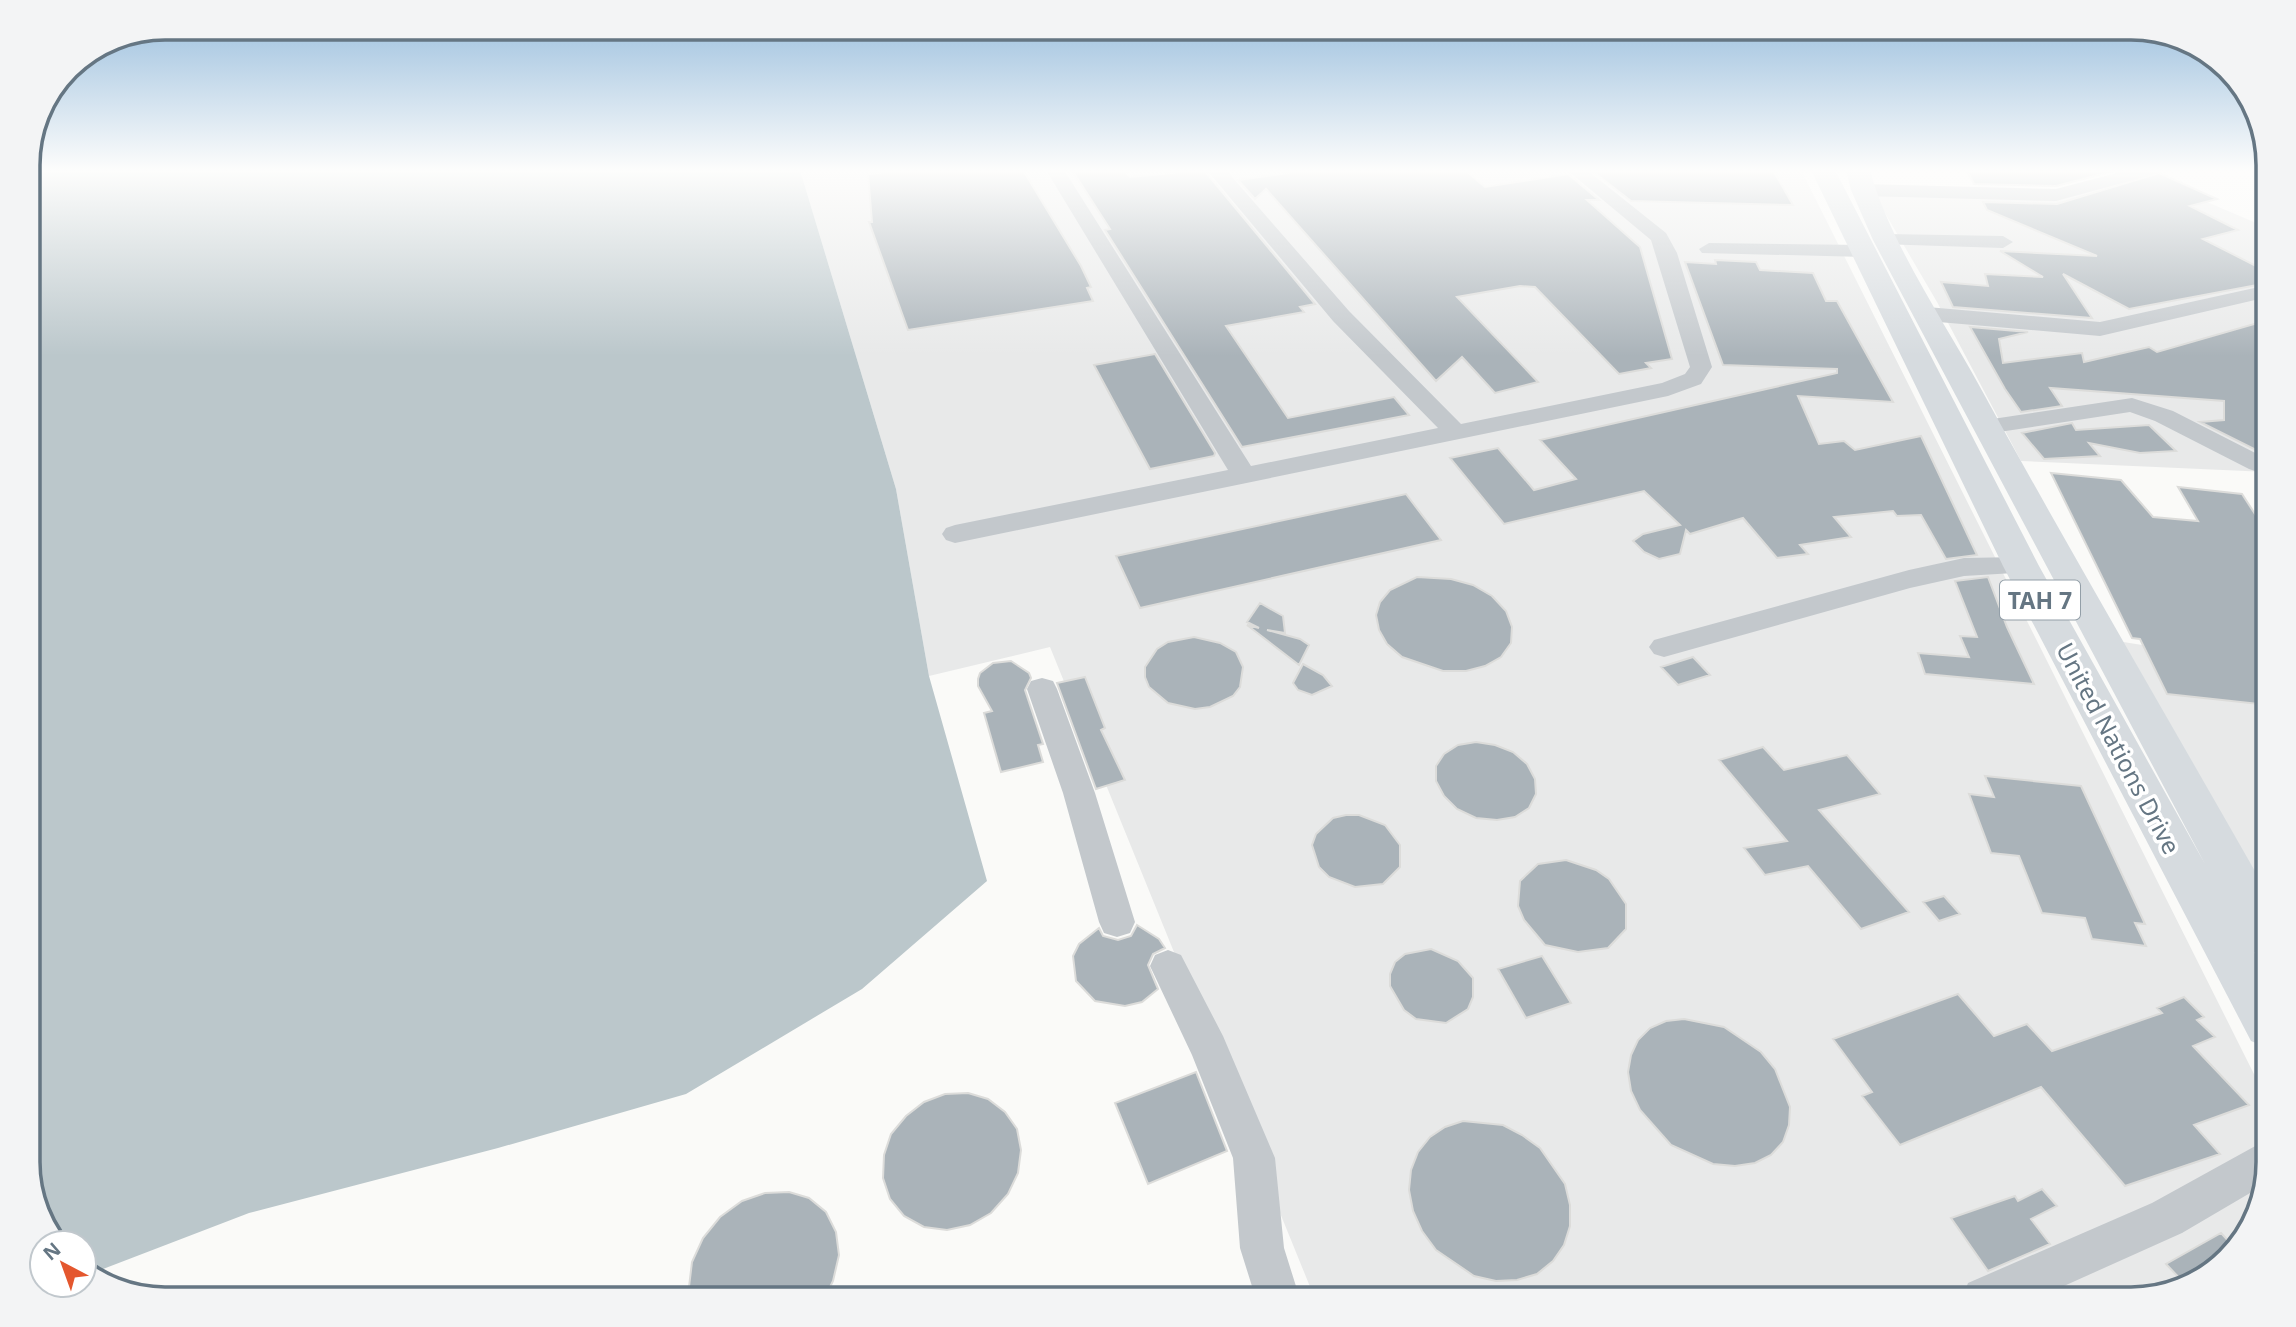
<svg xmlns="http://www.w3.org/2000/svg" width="2296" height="1327" font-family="'Noto Sans',sans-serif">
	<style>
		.built { fill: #e8e9e9 }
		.water { fill: #bbc7cb }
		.building { fill: #aab3b9; stroke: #dcdcda; stroke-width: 2 }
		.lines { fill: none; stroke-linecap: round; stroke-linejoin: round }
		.minor { fill: #c3c8cc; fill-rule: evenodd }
		.highway { fill: #d6dbdf; fill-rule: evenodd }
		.labels { text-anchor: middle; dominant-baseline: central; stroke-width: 7; stroke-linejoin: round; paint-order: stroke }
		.shield { fill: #fff; stroke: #939fa8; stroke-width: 2 }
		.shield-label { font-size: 23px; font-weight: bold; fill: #657683 }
		.street-label { font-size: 24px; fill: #657683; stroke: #fff }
		.rim { fill: none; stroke: #657683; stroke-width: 3.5 }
	</style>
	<rect width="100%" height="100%" fill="#fafaf8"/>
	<path class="built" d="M 800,170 L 1801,170 L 2268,1102 L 2268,1163 L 2250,1230 L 2200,1280 L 2132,1299 L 1315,1299 L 1050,647 L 929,676 L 896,489 Z
		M 2148,177 L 2268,228 L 2268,472 L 2021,461 L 1937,302 L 1875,196 L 2080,193 Z
		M 2117,641 L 2268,665 L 2268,927 Z"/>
	<path class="water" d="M 28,170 L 800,170 L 896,489 L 929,676 L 987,881 L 862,989 L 686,1094 L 498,1148 L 249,1213 L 90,1274 L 84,1268 L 84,1243 L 59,1243 L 47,1231 L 28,1171 Z"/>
	<path class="building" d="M 910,170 L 1023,170 L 1081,266 L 1091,287 L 1087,288 L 1093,301 L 908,330 L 869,222 L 872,222 L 868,174 Z
		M 1072,170 L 1124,170 L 1130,177 L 1204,170 L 1315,304 L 1300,307 L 1304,312 L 1226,326 L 1288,418 L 1394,397 L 1409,415 L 1242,447 L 1105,230 L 1110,229 Z
		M 1310,170 L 1465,170 L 1485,187 L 1568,174 L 1599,200 L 1587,200 L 1640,247 L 1672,359 L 1646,363 L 1651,368 L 1619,374 L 1535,287 L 1520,286 L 1457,297 L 1538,382 L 1495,393 L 1462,357 L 1436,381 L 1266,189 L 1255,199 L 1238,180 Z
		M 1591,170 L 1773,170 L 1793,205 L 1631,201 Z
		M 2007,170 L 2118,170 L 2056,186 L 1974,184 L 1967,171 L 2010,172 Z
		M 2159,173 L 2217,199 L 2190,206 L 2238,230 L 2203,239 L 2268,272 L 2268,283 L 2129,309 L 2063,274 L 2092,318 L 1953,307 L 1941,282 L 1988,286 L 1985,274 L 2043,277 L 2000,251 L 2097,256 L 1987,210 L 1983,202 L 2057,204 Z
		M 1715,260 L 1756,262 L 1760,270 L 1813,273 L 1826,301 L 1837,301 L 1893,402 L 1798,396 L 1819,444 L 1844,441 L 1855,450 L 1921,436 L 1977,555 L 1946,559 L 1921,515 L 1897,516 L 1893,511 L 1834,517 L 1851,537 L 1800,545 L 1808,554 L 1777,558 L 1743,518 L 1690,534 L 1686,530 L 1680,554 L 1659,559 L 1644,552 L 1633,541 L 1643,534 L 1680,525 L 1644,491 L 1504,524 L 1450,458 L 1498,448 L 1534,490 L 1576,479 L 1540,440 L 1837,373 L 1837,369 L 1723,365 L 1685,262 L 1716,264 Z
		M 2268,320 L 2268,456 L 2200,422 L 2224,420 L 2224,401 L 2050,388 L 2062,406 L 2021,412 L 2005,389 L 1970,327 L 2028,332 L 1999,339 L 2003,363 L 2082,353 L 2084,362 L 2149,347 L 2157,352 Z
		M 1155,354 L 1215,453 L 1214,456 L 1150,469 L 1094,365 Z
		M 2072,423 L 2076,430 L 2149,425 L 2176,451 L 2140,453 L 2089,443 L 2100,456 L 2044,459 L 2022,433 Z
		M 2051,473 L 2121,480 L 2153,517 L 2198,521 L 2178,487 L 2242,494 L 2268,534 L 2268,705 L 2167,694 L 2140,639 L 2132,638 Z
		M 1406,494 L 1441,540 L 1140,608 L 1116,556 Z
		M 1417,577 L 1451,579 L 1473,585 L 1492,596 L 1506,611 L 1512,627 L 1511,643 L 1501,657 L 1485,666 L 1466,671 L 1443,671 L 1402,657 L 1387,644 L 1379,630 L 1376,615 L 1380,602 L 1390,590 Z
		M 1988,577 L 2007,627 L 2034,684 L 1925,674 L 1918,653 L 1969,657 L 1960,636 L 1977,637 L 1955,581 Z
		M 1260,603 L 1283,616 L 1285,633 L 1267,630 L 1300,639 L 1309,645 L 1299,665 L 1247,625 L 1259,628 L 1247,622 Z
		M 1194,637 L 1220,643 L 1236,652 L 1243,667 L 1240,687 L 1233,696 L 1210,707 L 1195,709 L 1168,703 L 1149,687 L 1145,677 L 1145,667 L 1157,649 L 1168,642 Z
		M 1693,657 L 1710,675 L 1678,685 L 1661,667 Z
		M 1011,661 L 1029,673 L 1031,678 L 1025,690 L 1043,744 L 1038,745 L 1043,762 L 1001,772 L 984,713 L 992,711 L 978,686 L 978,679 L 980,673 L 993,663 Z
		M 1303,664 L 1323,675 L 1332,686 L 1312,695 L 1298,690 L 1293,683 Z
		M 1085,677 L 1105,728 L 1101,730 L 1125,780 L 1096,789 L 1057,683 Z
		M 1476,742 L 1495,745 L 1513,752 L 1527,764 L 1535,779 L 1536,794 L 1529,808 L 1515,817 L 1497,820 L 1476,818 L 1457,809 L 1444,796 L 1436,781 L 1436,766 L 1444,754 L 1458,745 Z
		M 1763,747 L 1784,770 L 1847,755 L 1880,794 L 1819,810 L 1909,912 L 1861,929 L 1808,866 L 1765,875 L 1744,848 L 1787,841 L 1719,760 Z
		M 1985,776 L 2081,786 L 2145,924 L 2135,923 L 2146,946 L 2092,939 L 2085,918 L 2042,913 L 2019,856 L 1991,853 L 1969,794 L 1994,797 Z
		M 1346,815 L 1359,815 L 1385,825 L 1400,845 L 1400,867 L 1383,884 L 1355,887 L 1329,877 L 1319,867 L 1312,845 L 1316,834 L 1333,818 Z
		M 1566,860 L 1596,870 L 1609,879 L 1626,904 L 1626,929 L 1608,948 L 1578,952 L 1545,945 L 1524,920 L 1518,906 L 1520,881 L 1538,864 Z
		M 1944,896 L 1960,914 L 1939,921 L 1923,902 Z
		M 1137,925 L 1159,939 L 1165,948 L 1153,954 L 1148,965 L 1158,989 L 1142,1002 L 1125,1006 L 1095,1001 L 1076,981 L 1073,956 L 1079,944 L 1099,928 L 1103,936 L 1118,940 L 1131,936 Z
		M 1431,949 L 1458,961 L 1473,978 L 1473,997 L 1468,1009 L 1446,1023 L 1416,1019 L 1404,1010 L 1390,986 L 1390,974 L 1395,962 L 1405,954 Z
		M 1542,956 L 1571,1003 L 1526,1018 L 1498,969 Z
		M 1958,994 L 1994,1036 L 2027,1024 L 2052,1051 L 2162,1013 L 2157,1008 L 2184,997 L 2204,1017 L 2197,1020 L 2215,1037 L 2193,1046 L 2249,1105 L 2194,1125 L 2220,1154 L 2125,1186 L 2041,1087 L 1900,1145 L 1862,1096 L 1872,1092 L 1833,1039 Z
		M 1684,1019 L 1724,1027 L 1761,1052 L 1775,1069 L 1790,1107 L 1789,1125 L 1783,1142 L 1771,1155 L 1755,1163 L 1735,1166 L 1713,1164 L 1671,1145 L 1640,1110 L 1631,1091 L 1628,1072 L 1631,1055 L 1638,1040 L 1650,1028 L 1666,1021 Z
		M 1196,1072 L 1227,1151 L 1148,1184 L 1115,1103 Z
		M 968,1093 L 988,1099 L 1005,1112 L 1017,1129 L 1021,1150 L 1018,1173 L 1008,1194 L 991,1213 L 970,1225 L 947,1230 L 924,1227 L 904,1216 L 890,1199 L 883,1178 L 884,1155 L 891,1134 L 906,1116 L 924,1102 L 945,1094 Z
		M 1463,1121 L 1503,1125 L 1522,1135 L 1540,1148 L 1565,1184 L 1570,1205 L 1570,1226 L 1564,1245 L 1553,1261 L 1537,1274 L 1517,1280 L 1496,1281 L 1474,1276 L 1436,1250 L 1422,1231 L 1413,1211 L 1409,1190 L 1411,1170 L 1418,1152 L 1430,1137 L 1445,1127 Z
		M 2042,1189 L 2057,1206 L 2031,1219 L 2050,1244 L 1988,1271 L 1951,1218 L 2015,1196 L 2018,1201 Z
		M 789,1192 L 809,1198 L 826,1212 L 836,1232 L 839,1255 L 833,1281 L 824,1299 L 692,1299 L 689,1287 L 692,1262 L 703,1238 L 720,1217 L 742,1201 L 765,1193 Z
		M 2221,1233 L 2234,1247 L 2200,1280 L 2185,1284 L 2166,1264 Z"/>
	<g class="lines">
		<path class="minor" d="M 1046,170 L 1064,170 L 1251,466 L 1438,428 L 1333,321 L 1207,170 L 1226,170 L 1349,311 L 1461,424 L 1662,383 L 1685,374 L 1690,367 L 1651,240 L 1567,170 L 1587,170 L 1666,233 L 1677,253 L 1712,367 L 1701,384 L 1668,396 L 955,543 L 946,540 L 942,534 L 946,528 L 955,525 L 1228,470 Z
			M 2128,170 L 2158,170 L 2156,174 L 2056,201 L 1863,196 L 1854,190 L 1863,184 L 2056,189 Z
			M 1886,234 L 2003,236 L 2013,242 L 2003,248 L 1879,244 L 1876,240 Z
			M 1709,243 L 1865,245 L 1875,251 L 1865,257 L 1702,253 L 1699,249 Z
			M 2268,285 L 2268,297 L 2100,336 L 1927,321 L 1916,314 L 1927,307 L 2100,322 Z
			M 2132,398 L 2173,411 L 2267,459 L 2268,468 L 2258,472 L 2249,469 L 2155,421 L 2130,412 L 1986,434 L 1977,432 L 1974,427 L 1977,422 L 1986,420 Z
			M 2021,557 L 2031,560 L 2035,566 L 2031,572 L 1964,576 L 1910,588 L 1664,657 L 1654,654 L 1649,647 L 1654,640 L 1909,570 L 1964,558 Z
			M 1042,678 L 1053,681 L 1057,689 L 1095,793 L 1135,922 L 1130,933 L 1117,937 L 1104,933 L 1099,922 L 1063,793 L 1027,689 L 1031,681 Z
			M 1168,950 L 1181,955 L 1223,1036 L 1275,1158 L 1284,1248 L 1300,1299 L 1256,1299 L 1240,1248 L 1233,1158 L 1192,1055 L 1150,966 L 1155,955 Z
			M 2268,1139 L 2268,1163 L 2262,1186 L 2182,1233 L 2035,1299 L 1962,1299 L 1968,1283 L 2152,1203 Z"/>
		<path class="highway" d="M 1811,170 L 1835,170 L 2039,566 L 2205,864 L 1873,240 L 1851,190 L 1846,170 L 1870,170 C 1888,239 1945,323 1980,387 C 2073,557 2172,725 2268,894 L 2268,957 L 2254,952 L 2268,978 L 2268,1048 L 2251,1041 L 2003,566 Z"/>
	</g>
	<linearGradient id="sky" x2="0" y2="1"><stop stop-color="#96bcdc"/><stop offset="0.48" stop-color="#fdfdfc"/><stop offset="1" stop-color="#fdfdfc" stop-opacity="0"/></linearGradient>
	<rect width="2296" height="356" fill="url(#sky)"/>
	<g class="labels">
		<rect class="shield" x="2000" y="580.5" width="80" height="39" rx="5"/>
		<g class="shield-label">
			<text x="2040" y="600">TAH 7</text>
		</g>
		<g class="street-label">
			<text transform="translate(2119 748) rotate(62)">United Nations Drive</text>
		</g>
	</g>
	<path d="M0 0H2296V1327H0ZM165 40H2131A125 125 0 0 1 2256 165V1162A125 125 0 0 1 2131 1287H165A125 125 0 0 1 40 1162V165A125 125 0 0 1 165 40Z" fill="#f3f4f5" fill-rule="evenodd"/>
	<path class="rim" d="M165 40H2131A125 125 0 0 1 2256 165V1162A125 125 0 0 1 2131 1287H165A125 125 0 0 1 40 1162V165A125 125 0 0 1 165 40Z"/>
	<g transform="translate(63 1264) rotate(319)"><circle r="33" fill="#ffffff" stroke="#c1c8cd" stroke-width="2"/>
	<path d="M0-5L12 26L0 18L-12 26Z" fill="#e4572e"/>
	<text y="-10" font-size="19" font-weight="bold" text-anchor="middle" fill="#657683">N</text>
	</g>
</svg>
